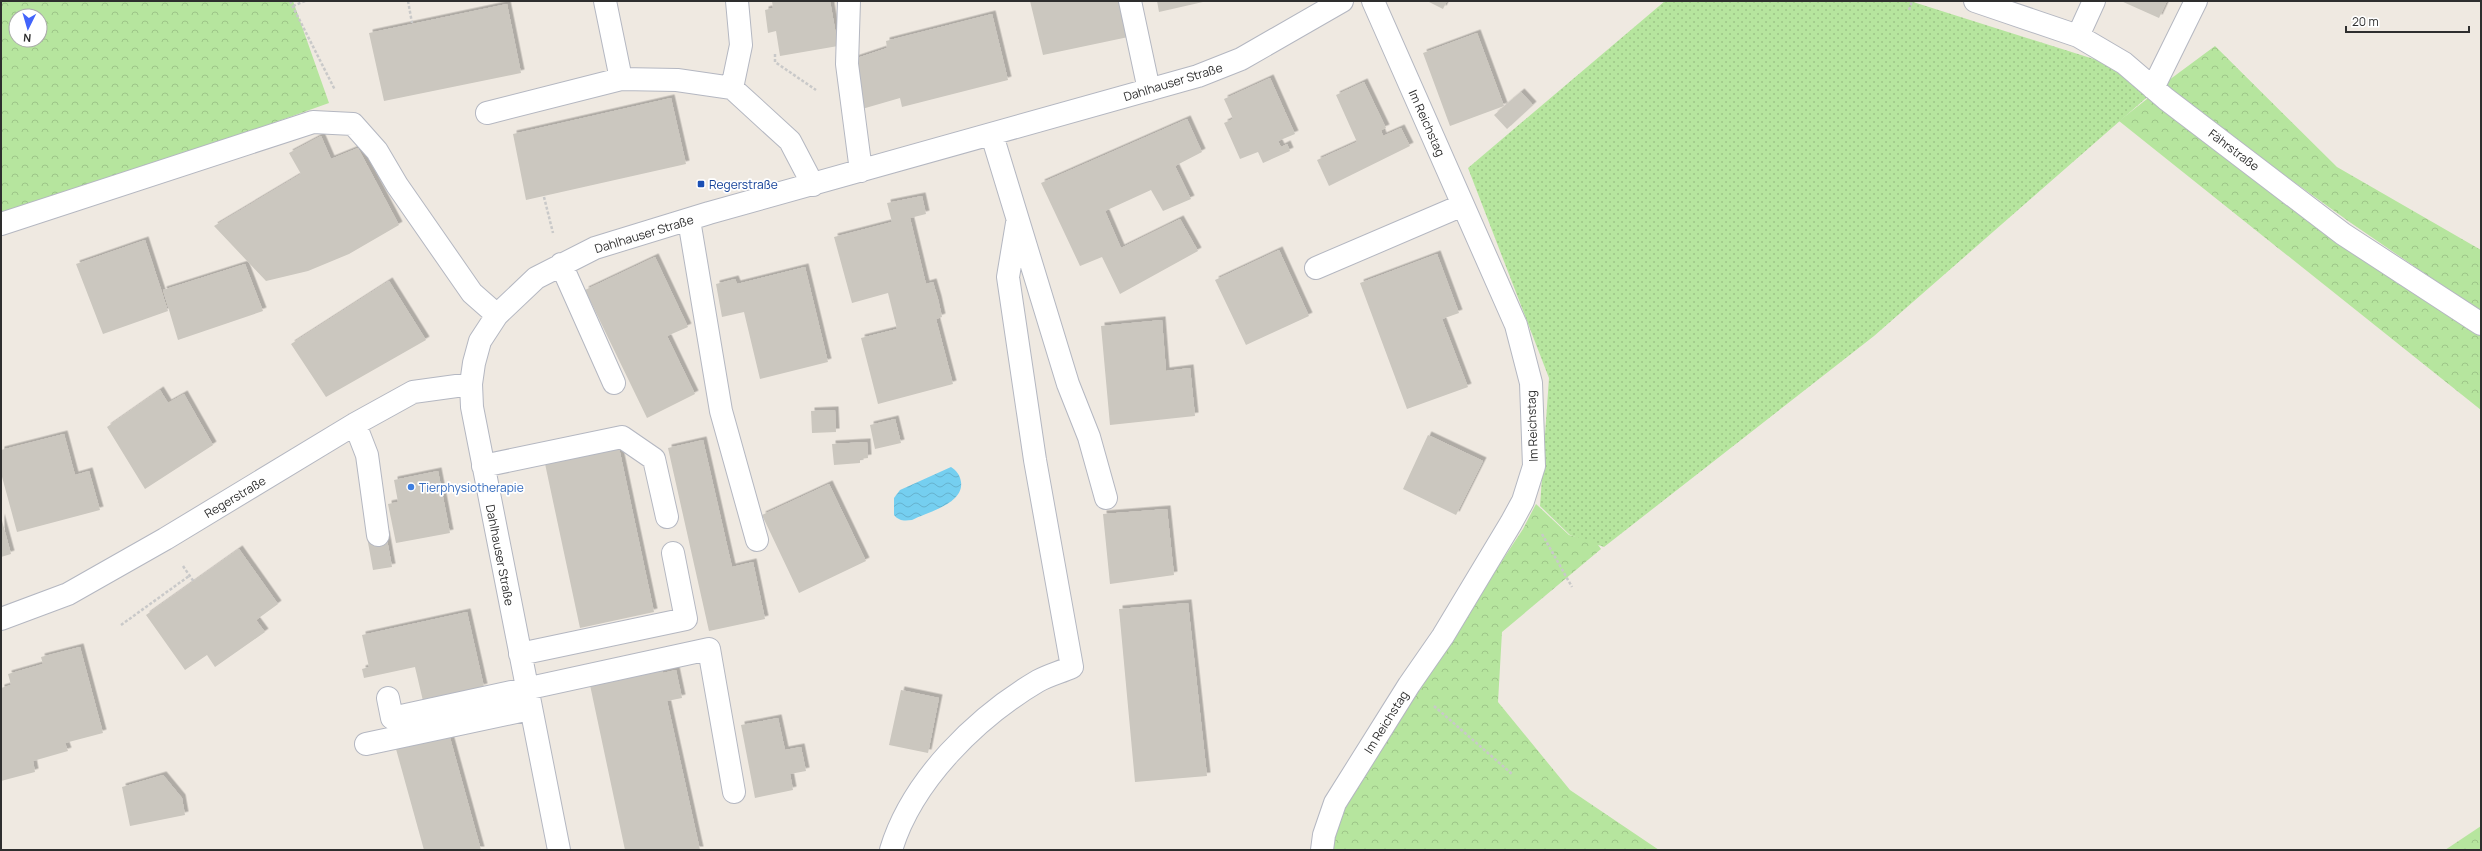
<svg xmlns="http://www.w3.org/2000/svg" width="2482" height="851" font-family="Manrope,sans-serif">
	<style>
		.grass { fill: url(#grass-dots) }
		.forest { fill: url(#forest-crowns); fill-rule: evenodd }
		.water { fill: url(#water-waves) }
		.building { fill: #cbc7bf; filter: url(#shadow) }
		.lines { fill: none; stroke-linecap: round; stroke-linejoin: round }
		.minor-casing { stroke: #b4b7c1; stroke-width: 24 }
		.path { stroke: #c9c9c9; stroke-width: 2.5; stroke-dasharray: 3 2; stroke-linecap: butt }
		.minor { stroke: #fff; stroke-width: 22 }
		.transit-dot { fill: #1a4fb4; stroke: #fff; stroke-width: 1.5 }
		.shop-dot { fill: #3f7fe0; stroke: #fff; stroke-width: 1.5 }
		.labels { text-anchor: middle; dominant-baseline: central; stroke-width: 3.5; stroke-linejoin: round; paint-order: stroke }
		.street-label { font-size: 12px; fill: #2e2e2e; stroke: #fff }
		.transit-label { font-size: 12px; fill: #164399; stroke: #fff; text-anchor: start }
		.shop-label { font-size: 12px; fill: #366cbe; stroke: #fff; text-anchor: start }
	</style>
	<defs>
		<pattern id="grass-dots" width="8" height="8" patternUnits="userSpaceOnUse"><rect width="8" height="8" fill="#b6e59e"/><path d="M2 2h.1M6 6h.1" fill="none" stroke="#9dc588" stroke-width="1.8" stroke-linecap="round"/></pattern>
		<pattern id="forest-crowns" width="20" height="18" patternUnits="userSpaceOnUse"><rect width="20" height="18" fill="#b6e59e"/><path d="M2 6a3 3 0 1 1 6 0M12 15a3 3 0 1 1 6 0" fill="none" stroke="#9dc588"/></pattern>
		<pattern id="water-waves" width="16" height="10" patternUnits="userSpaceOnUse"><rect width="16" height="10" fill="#75cff0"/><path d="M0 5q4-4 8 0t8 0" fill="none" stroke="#66b2ce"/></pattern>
		<filter id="shadow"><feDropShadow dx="3.5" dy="-3.5" stdDeviation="0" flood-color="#0004"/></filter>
	</defs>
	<rect width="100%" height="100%" fill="#efe9e1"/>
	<path class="grass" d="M 1665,1 L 1910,1 L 2119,67 L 2153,92 L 1874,336 L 1604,547 L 1570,535 L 1540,506 L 1549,378 L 1468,168 Z"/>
	<path class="forest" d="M 1,1 L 293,1 L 329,103 L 1,220 ZM 16,16 L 40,16 L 40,40 L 16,40 Z
		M 2215,46 L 2337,167 L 2481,250 L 2481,312 L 2351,223 L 2161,86 Z
		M 2152,95 L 2481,334 L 2481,410 L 2119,121 Z
		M 1536,504 L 1569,535 L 1596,542 L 1601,549 L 1502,632 L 1498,702 L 1570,790 L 1659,850 L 1311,850 L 1523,529 Z
		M 2481,826 L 2481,850 L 2445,850 Z"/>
	<path class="water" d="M 951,467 C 957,471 960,475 961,482 C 964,504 927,512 912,520 C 904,521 899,521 894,515 L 894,498 L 900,490 Z"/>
	<path class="building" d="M 772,1 L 830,1 L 838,46 L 780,56 L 776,31 L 768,33 L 765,10 L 773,8 Z
		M 1030,1 L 1125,1 L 1133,36 L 1043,55 Z
		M 1157,1 L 1203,1 L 1203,2 L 1159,12 Z
		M 1427,1 L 1447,1 L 1443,9 Z
		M 2121,1 L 2167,1 L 2159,18 Z
		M 507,4 L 521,73 L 384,101 L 369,33 Z
		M 992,14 L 1008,80 L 902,107 L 900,98 L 862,109 L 854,59 L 887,48 L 886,41 Z
		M 1477,33 L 1504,106 L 1450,126 L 1423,53 Z
		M 1270,78 L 1295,134 L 1278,141 L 1281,147 L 1287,144 L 1290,151 L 1263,163 L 1258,152 L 1240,159 L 1224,123 L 1233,119 L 1224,99 Z
		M 1364,82 L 1386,128 L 1381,130 L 1383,136 L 1401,128 L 1410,146 L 1329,186 L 1317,160 L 1357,142 L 1336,95 Z
		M 1521,92 L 1533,105 L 1507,129 L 1494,115 Z
		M 671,98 L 686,164 L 526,200 L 513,134 Z
		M 1187,119 L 1202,152 L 1175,166 L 1191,199 L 1163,211 L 1151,190 L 1105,211 L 1121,248 L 1180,219 L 1198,251 L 1120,294 L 1102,257 L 1080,266 L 1041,183 Z
		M 321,136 L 331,159 L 358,148 L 399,225 L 349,254 L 308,271 L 266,281 L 214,226 L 301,174 L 289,153 Z
		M 922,196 L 926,214 L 910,218 L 926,284 L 933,282 L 938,299 L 942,317 L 936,319 L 953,384 L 878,404 L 861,338 L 897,329 L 888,293 L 852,303 L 834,237 L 892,222 L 887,203 Z
		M 145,240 L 168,311 L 103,334 L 76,264 Z
		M 1279,250 L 1309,316 L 1246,345 L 1215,280 Z
		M 1437,254 L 1459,313 L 1442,319 L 1468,387 L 1407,409 L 1360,283 Z
		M 655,257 L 688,327 L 667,336 L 695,394 L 647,418 L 585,290 Z
		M 245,264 L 263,311 L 178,340 L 163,290 Z
		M 805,267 L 828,362 L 760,379 L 744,312 L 722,317 L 716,284 L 735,279 L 737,284 Z
		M 389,281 L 426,340 L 326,397 L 291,344 Z
		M 1162,320 L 1166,371 L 1190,368 L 1195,416 L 1110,425 L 1101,326 Z
		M 160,390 L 168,403 L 184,394 L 213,445 L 145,489 L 107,427 Z
		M 835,410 L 836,432 L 812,433 L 811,411 Z
		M 895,419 L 901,443 L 875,449 L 870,425 Z
		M 64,434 L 75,475 L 89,471 L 100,510 L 17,532 L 1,473 L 1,450 Z
		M 1428,435 L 1483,461 L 1456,515 L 1403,489 Z
		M 703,440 L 732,567 L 753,562 L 765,619 L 709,631 L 668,448 Z
		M 867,442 L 868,458 L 860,459 L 860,463 L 834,465 L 832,444 Z
		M 618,443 L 654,612 L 580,628 L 544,459 Z
		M 438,471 L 450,533 L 396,543 L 388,504 L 398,502 L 394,480 Z
		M 829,484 L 866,561 L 799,593 L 762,515 Z
		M 1167,509 L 1174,575 L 1110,584 L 1103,514 Z
		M 1,517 L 11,554 L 1,557 Z
		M 386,534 L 392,567 L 373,570 L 367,537 Z
		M 239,549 L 278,604 L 256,620 L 265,632 L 215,667 L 207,655 L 185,670 L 146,615 Z
		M 1188,603 L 1207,776 L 1135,782 L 1119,609 Z
		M 467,612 L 484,687 L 423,701 L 415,667 L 364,678 L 362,669 L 369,667 L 362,635 Z
		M 80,647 L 103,733 L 65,743 L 68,751 L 33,761 L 35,772 L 1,781 L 1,688 L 11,685 L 8,674 L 43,664 L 41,657 Z
		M 663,669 L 663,673 L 676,670 L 682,698 L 667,701 L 700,850 L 625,850 L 590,685 Z
		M 901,690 L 939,698 L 928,753 L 889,745 Z
		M 778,718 L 785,750 L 801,747 L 806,771 L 790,774 L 793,790 L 755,798 L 741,725 Z
		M 449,734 L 481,850 L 424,850 L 396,749 Z
		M 163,775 L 182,798 L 185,815 L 130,826 L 122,787 Z"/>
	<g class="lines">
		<g class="minor-casing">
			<path id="minor" d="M 605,1 L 621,79
				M 849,1 L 847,64 L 861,171
				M 1130,1 L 1149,90
				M 1975,1 L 2078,36 L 2124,63 L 2166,99 L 2343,234 L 2481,324
				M 2078,36 L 2094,1
				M 732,88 L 741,45 L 737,1
				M 2153,88 L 2196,1
				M 487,113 L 621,79 L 677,80 L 732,88 L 790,141 L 813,185
				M 992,135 L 1068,384 L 1089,437 L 1106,498
				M 689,220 L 721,411 L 757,540
				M 1,224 L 313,122 L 353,124 L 377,151 L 397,185 L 472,293 L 497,315
				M 561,264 L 614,383
				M 1316,268 L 1463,205
				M 355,424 L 367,455 L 378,535
				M 483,466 L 622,437 L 654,459 L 667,517
				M 1,619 L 68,594 L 165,539 L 355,424 L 413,392 L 471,384
				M 520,654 L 686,619 L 673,553
				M 388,698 L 392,718 L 709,649 L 734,792
				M 366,744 L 530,709
				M 559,850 L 472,407 L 471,384 L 474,363 L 480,341 L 497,315 L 536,278 L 595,248 L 709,213 L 1198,76 L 1241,59 L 1342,1
				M 891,850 C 912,780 977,717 1038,681 C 1049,675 1061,672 1072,667 L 1035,460 L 1008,277 L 1017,223
				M 1322,850 L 1324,835 L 1335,803 L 1409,685 L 1443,636 L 1511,523 L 1523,501 L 1534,466 L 1531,383 L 1516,325 L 1373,1"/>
		</g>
		<path class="path" d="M 290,1 L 335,90
			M 408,1 L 412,23
			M 293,6 L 305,1
			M 1909,10 L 1912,1
			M 775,54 L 775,62 L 816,90
			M 544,197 L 553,233
			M 1542,534 L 1572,587
			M 183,566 L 194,582
			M 121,625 L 189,576
			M 1434,706 L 1512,774"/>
		<use href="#minor" class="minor"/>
	</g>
	<rect class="transit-dot" x="697" y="180" width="8" height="8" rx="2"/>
	<circle class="shop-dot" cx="411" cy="487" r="4"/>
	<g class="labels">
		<g class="street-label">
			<text transform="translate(1173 82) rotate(-17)">Dahlhauser Straße</text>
			<text transform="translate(1427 123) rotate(66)">Im Reichstag</text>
			<text transform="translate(2234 150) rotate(37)">Fährstraße</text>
			<text transform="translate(644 234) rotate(-17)">Dahlhauser Straße</text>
			<text transform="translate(1532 426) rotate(-92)">Im Reichstag</text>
			<text transform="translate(235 497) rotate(-31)">Regerstraße</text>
			<text transform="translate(500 555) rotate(79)">Dahlhauser Straße</text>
			<text transform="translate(1386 722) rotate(-58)">Im Reichstag</text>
		</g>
		<g class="transit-label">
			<text x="709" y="184">Regerstraße</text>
		</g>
		<g class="shop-label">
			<text x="419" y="487">Tierphysiotherapie</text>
		</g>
	</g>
	<rect width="2482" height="851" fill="none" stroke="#2e2e2e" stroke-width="4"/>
	<g transform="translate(28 28) rotate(185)"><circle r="19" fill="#ffffff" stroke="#ababab"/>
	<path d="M0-3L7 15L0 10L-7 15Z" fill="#4264fb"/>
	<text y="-6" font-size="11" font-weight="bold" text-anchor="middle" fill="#2e2e2e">N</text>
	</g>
	<path d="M2346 26v6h123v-6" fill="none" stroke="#2e2e2e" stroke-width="2"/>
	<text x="2352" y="26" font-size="12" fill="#2e2e2e" stroke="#ffffff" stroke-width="3" paint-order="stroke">20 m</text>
</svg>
